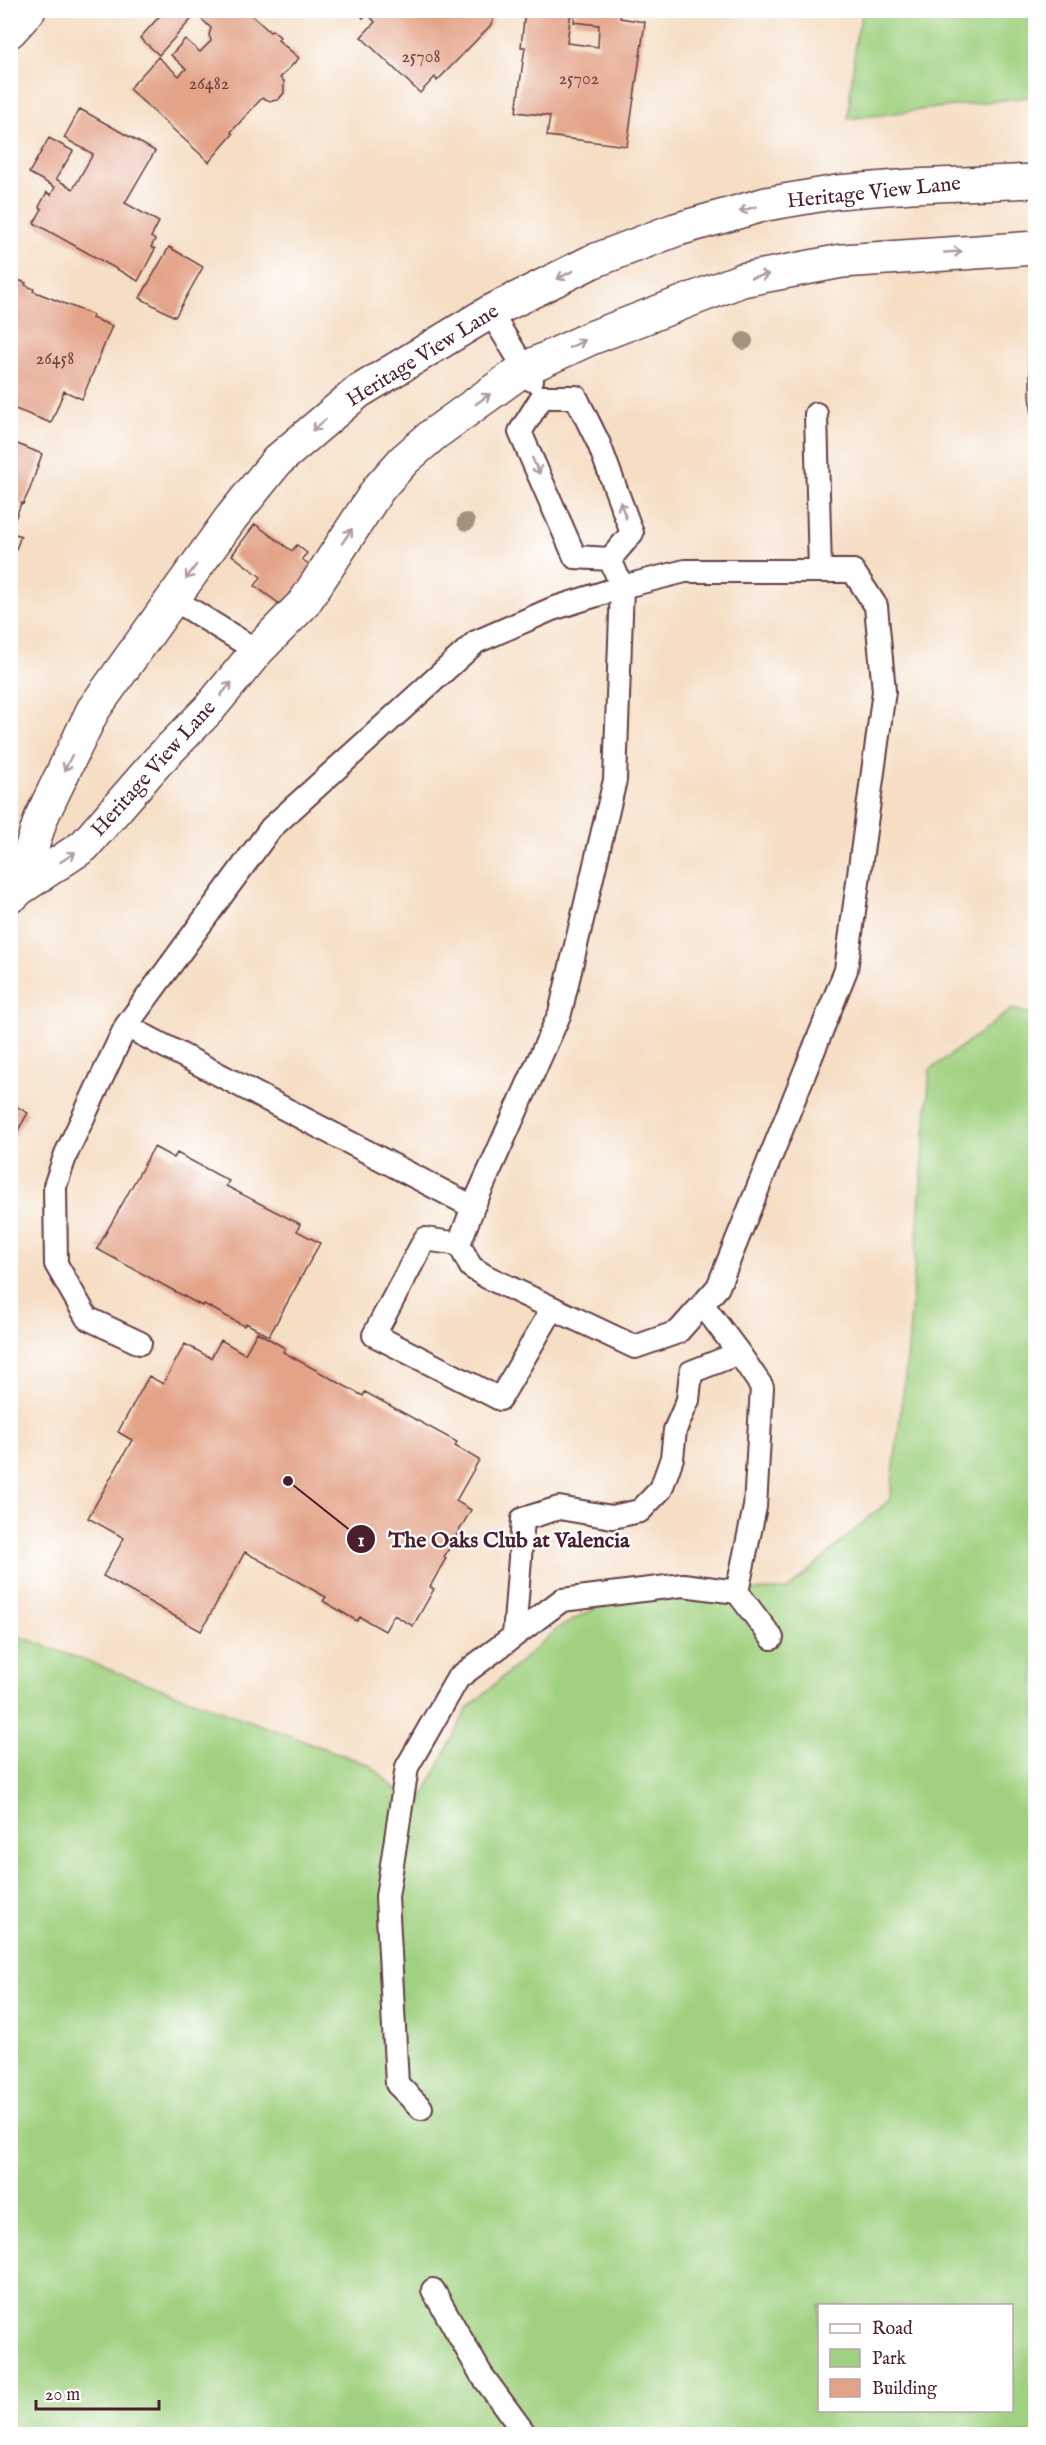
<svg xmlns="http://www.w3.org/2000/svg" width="1046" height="2445" font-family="'IM FELL English',serif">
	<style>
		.green { fill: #a0d180; stroke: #757856; stroke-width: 1.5; fill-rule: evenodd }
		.building { fill: #e3a387 }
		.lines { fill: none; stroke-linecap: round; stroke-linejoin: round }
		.lane-casing { stroke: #643c42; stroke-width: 26 }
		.street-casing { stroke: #643c42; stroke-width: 36 }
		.lane { stroke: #fff; stroke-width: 22 }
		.street { stroke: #fff; stroke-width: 33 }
		.tree { fill: #a5927e }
		.oneway { stroke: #ae9aa0 }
		.labels { text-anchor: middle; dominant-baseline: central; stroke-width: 4.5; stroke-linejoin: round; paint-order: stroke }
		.number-label { font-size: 18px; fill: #704042 }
		.street-label { font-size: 21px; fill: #4a1f2b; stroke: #fff }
		.leader { fill: none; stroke: #4a1f2b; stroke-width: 2 }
		.callout-dot { fill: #4a1f2b; stroke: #fff; stroke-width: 2 }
		.mark-label { font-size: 18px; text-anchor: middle; font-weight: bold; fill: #fff }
		.callout-label { font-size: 22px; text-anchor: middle; font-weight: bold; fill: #4a1f2b; stroke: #fff; stroke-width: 4.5; stroke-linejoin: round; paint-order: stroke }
	</style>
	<rect width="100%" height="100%" fill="#fff"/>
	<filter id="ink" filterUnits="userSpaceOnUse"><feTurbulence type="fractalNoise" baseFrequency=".0167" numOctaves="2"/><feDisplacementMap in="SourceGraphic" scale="12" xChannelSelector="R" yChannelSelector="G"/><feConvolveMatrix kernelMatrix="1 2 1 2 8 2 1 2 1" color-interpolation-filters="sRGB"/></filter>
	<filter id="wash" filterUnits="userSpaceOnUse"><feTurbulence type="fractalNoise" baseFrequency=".008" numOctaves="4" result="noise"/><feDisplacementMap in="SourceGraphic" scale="24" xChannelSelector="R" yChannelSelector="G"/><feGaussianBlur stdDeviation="1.35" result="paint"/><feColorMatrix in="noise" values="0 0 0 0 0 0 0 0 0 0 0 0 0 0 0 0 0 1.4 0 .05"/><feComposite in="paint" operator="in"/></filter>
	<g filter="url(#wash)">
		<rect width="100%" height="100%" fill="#f5dec4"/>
		<path class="green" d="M 863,11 L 1035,11 L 1035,96 L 848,119 L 856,38 Z
			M 1012,1009 L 1035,1015 L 1035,2434 L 11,2434 L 10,1633 L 370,1765 L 417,1809 L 467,1709 L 558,1628 L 624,1593 L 787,1590 L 890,1499 L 908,1351 L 930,1070 ZM 820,2306 L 1012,2306 L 1012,2410 L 820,2410 Z"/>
		<g id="blocks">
			<path class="building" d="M 165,10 L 246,10 L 270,32 L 272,30 L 280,37 L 278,40 L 299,58 L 280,78 L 284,81 L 284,93 L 278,100 L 271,101 L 262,98 L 231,132 L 233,134 L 209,162 L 129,89 L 158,57 L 179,76 L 186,69 L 171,55 L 185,39 L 200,52 L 211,41 L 209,35 L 211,28 L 196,14 L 159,55 L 140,38 Z
				M 356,10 L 500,10 L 492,19 L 493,21 L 490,26 L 437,81 L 435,77 L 420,93 L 361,37 L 375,22 L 367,13 L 363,18 Z
				M 525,10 L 571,10 L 567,43 L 598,47 L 599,25 L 574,22 L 575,10 L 621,10 L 620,18 L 645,22 L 627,146 L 547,136 L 550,116 L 516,112 L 525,47 L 521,47 Z
				M 80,109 L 155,151 L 125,203 L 159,222 L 151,237 L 155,240 L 151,247 L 155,249 L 138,281 L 34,223 L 42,209 L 39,207 L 47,192 L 51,195 L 55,187 L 29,173 L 49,138 L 73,151 L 56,179 L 73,189 L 93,154 L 64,138 Z
				M 169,247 L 203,267 L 175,317 L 140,298 Z
				M 10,277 L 26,283 L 25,285 L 34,289 L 33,291 L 93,315 L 92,318 L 112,326 L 82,399 L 64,391 L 51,423 L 10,407 Z
				M 1030,346 L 1036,346 L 1036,417 L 1032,417 L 1030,394 Z
				M 10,441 L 42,454 L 30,489 L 23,504 L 21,503 L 11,530 Z
				M 1032,519 L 1036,519 L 1036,545 L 1033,545 Z
				M 255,524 L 292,551 L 297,545 L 307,553 L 302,559 L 314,569 L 284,607 L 255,586 L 261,577 L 232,555 Z
				M 10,532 L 21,536 L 11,562 L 10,562 Z
				M 10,1103 L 28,1113 L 10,1144 Z
				M 154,1147 L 174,1158 L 177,1153 L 229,1181 L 226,1186 L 300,1224 L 297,1231 L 320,1243 L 269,1336 L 246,1323 L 244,1326 L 204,1304 L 202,1306 L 97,1249 Z
				M 257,1332 L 285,1348 L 283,1352 L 363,1396 L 365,1392 L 457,1442 L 455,1446 L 479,1460 L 456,1501 L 471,1510 L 444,1557 L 446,1558 L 430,1587 L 434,1589 L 413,1626 L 394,1615 L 385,1631 L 360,1617 L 357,1621 L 323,1601 L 326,1597 L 245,1552 L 201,1631 L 103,1576 L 124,1538 L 88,1518 L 132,1440 L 118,1432 L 149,1376 L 163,1384 L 185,1344 L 211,1358 L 221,1340 L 245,1354 Z"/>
		</g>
	</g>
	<g filter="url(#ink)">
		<use href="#blocks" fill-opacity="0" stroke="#643c42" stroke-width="1.5"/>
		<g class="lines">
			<g class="lane-casing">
				<path id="lane" d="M 490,312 L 532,380
					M 542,397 L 576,397 L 599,444 L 632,533 L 610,559
					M 542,397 L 520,432 L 575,557 L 610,559
					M 816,414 L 820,571
					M 172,598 L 257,651
					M 126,1026 L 66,1154 L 55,1186 L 56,1264 L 87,1318 L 140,1343
					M 473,1207 L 459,1244 L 471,1267 L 487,1277 L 635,1347 L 678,1332 L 718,1287 L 846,970 L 884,691 L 876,606 L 853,571 L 685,571 L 622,587 L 552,609 L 476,642 L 271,828 L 126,1026 L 473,1207 L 560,1013 L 615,780 L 622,587 L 610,559
					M 459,1244 L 425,1239 L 374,1335 L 500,1399 L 553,1308
					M 703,1305 L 739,1353
					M 514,1636 L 523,1519 L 559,1508 L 612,1517 L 640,1511 L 661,1489 L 672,1458 L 675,1430 L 688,1400 L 691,1372 L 739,1353 L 762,1387 L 755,1507 L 737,1592
					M 421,2108 L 397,2084 L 387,1897 L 407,1767 L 458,1678 L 562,1600 L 683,1585 L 737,1592 L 772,1638
					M 433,2290 L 481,2374 L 525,2434"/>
			</g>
			<g class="street-casing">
				<path id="street" d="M 10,31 L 29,10
					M 19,889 L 41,818 L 93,710 L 231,518 L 277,461 L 358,392 L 490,312 L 591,262 L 675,230 L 766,204 L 837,192 L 911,186 L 1036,181
					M 14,894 L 19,889 L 84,846 L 157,762 L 209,709 L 257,651 L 304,603 L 379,488 L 404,460 L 434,434 L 524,369 L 591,338 L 742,280 L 842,261 L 1036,248"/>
			</g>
			<use href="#lane" class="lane"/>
			<use href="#street" class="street"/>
		</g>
		<g class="tree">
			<circle cx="744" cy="341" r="9"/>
			<circle cx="466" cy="522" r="9"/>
		</g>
		<defs><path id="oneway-shaft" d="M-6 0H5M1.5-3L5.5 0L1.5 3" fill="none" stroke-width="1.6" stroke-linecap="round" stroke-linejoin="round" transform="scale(1.5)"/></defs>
		<g class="oneway">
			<use href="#oneway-shaft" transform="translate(748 209) rotate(164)"/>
			<use href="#oneway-shaft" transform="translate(953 252) rotate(-3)"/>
			<use href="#oneway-shaft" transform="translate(565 275) rotate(153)"/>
			<use href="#oneway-shaft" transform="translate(760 276) rotate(-11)"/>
			<use href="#oneway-shaft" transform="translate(577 344) rotate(-25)"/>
			<use href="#oneway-shaft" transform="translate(483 399) rotate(-36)"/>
			<use href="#oneway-shaft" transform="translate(319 425) rotate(140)"/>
			<use href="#oneway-shaft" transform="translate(536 466) rotate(65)"/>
			<use href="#oneway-shaft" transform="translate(623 510) rotate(-110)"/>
			<use href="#oneway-shaft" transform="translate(347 536) rotate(-56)"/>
			<use href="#oneway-shaft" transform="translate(191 572) rotate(126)"/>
			<use href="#oneway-shaft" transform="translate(226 689) rotate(-50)"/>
			<use href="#oneway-shaft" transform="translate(68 763) rotate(116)"/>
			<use href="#oneway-shaft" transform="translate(68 857) rotate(-33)"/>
		</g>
	</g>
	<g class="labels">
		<g class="number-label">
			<text x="421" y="57">25708</text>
			<text x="579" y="79">25702</text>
			<text x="209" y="84">26482</text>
			<text x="55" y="359">26458</text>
		</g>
		<g class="street-label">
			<text transform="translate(874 193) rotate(-6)">Heritage View Lane</text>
			<text transform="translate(423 356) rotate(-32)">Heritage View Lane</text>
			<text transform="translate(154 769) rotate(-48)">Heritage View Lane</text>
		</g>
	</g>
	<path class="leader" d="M288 1481L361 1539"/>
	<g class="callout-dot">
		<circle cx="288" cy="1481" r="6"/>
		<circle cx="361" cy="1539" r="15"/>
	</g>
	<g class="mark-label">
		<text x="361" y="1546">1</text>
	</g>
	<g class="callout-label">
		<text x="509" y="1547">The Oaks Club at Valencia</text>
	</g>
	<rect width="1046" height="2445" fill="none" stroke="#fff" stroke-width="36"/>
	<rect x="818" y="2304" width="195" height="108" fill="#ffffff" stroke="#b7a5aa" stroke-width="1.5"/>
	<rect x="830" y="2324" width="30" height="9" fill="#ffffff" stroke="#b7a5aa" stroke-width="1.5"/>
	<text x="872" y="2334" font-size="18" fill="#4a1f2b">Road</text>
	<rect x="830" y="2349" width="30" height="18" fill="#a0d180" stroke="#b7a5aa" stroke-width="1.5"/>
	<text x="872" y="2364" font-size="18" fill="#4a1f2b">Park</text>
	<rect x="830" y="2379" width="30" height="18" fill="#e3a387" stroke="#b7a5aa" stroke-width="1.5"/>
	<text x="872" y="2394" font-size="18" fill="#4a1f2b">Building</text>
	<path d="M36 2400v9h123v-9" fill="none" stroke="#4a1f2b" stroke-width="3"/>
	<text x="45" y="2400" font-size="18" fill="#4a1f2b" stroke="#ffffff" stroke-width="4.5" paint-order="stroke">20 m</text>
</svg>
